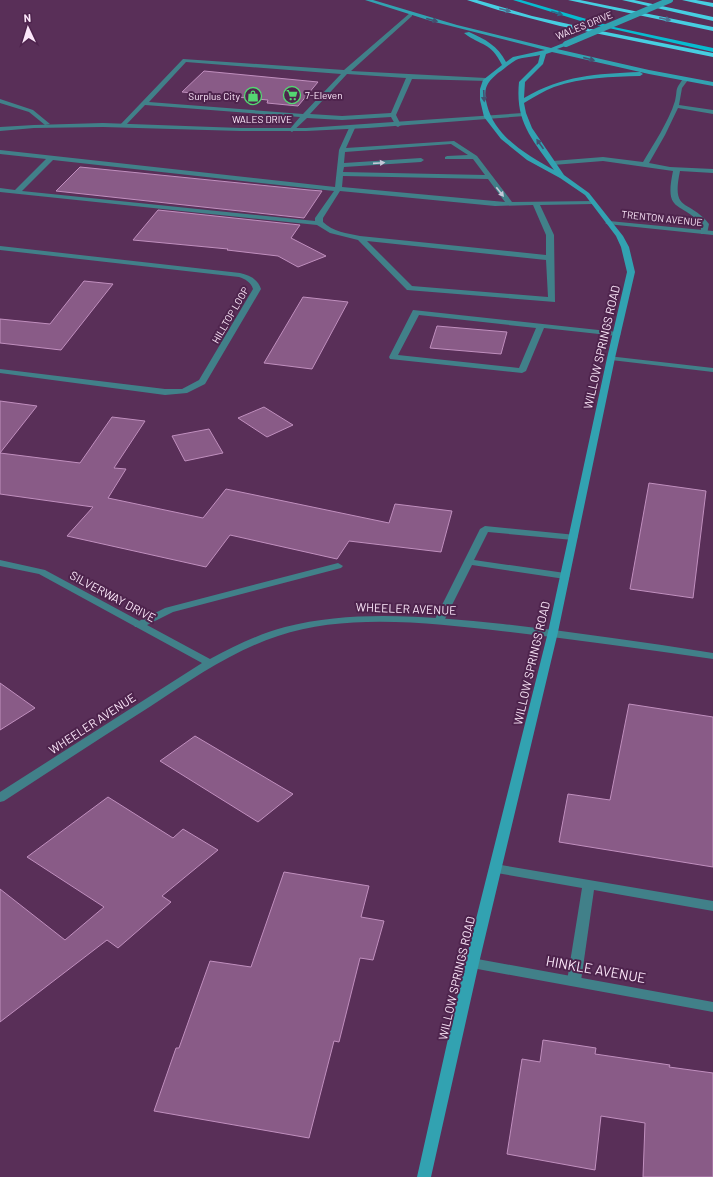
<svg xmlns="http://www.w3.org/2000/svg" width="713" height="1177" font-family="Barlow,sans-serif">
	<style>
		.building { fill: #895b87; stroke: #c08fbe }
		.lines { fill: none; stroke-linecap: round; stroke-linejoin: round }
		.lane { fill: #418089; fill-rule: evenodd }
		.street { fill: #418089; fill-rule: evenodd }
		.secondary { fill: #32a2b1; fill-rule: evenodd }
		.primary { fill: #08bbcf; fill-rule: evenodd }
		.highway { fill: #47cee1; fill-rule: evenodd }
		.secondary-bridge { stroke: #32a2b1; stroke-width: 6 }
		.oneway { fill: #4b7090 }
		.oneway2 { fill: #2e6888 }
		.oneway3 { fill: #445070 }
		.oneway4 { fill: #c4c8d8 }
		.labels { text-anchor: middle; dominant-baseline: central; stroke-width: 4; stroke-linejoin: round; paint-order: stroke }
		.far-street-label { font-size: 10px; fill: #fce7fa; stroke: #4e244d }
		.far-poi-label { font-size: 10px; fill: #fce7fa; stroke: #4e244d; text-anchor: start }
		.street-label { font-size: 12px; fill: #fce7fa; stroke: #4e244d }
		.near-street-label { font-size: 14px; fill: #fce7fa; stroke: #4e244d }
	</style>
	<rect width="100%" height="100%" fill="#592f58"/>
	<path class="building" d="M 204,71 L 318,82 L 298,106 L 267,103 L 268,100 L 182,92 Z
		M 80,167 L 309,190 L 322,191 L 304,218 L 56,191 Z
		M 158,210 L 300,225 L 291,238 L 326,256 L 298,267 L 278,256 L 227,250 L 228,249 L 133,240 Z
		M 84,281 L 113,284 L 61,350 L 0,343 L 0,319 L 50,324 Z
		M 303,297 L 348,302 L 312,369 L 264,363 Z
		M 437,326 L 507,332 L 501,354 L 430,348 Z
		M 0,401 L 37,406 L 0,453 L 80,463 L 112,417 L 145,421 L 114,468 L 126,469 L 108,498 L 203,518 L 226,489 L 389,523 L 395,504 L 452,511 L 441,552 L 349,541 L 337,559 L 230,535 L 206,567 L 67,536 L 93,507 L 0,494 Z
		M 264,407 L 293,425 L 267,437 L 238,418 Z
		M 209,429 L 223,453 L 185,461 L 172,436 Z
		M 649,483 L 706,491 L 693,598 L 630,589 Z
		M 0,683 L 35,708 L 0,730 Z
		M 629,704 L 713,717 L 713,867 L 559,842 L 568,794 L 610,800 Z
		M 195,736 L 293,794 L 258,822 L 160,761 Z
		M 108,797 L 173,838 L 183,829 L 218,850 L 162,896 L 171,902 L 118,948 L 107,940 L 0,1022 L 0,889 L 65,940 L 104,907 L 27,857 Z
		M 284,872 L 369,886 L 361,917 L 384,921 L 373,960 L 360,958 L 339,1042 L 334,1041 L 309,1138 L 154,1111 L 176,1048 L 179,1048 L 210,961 L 251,967 Z
		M 543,1040 L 596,1048 L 595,1054 L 670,1065 L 669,1067 L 713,1073 L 713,1177 L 643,1177 L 645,1123 L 601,1116 L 595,1170 L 507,1154 L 522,1059 L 540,1062 Z"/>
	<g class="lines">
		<path class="lane" d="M 410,13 L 412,14 L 412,16 L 351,71 L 486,78 L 489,80 L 488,81 L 412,79 L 396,115 L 401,125 L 398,127 L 396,126 L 391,117 L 342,120 L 307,118 L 292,132 L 289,130 L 300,117 L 145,105 L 124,127 L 119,126 L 183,59 L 344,70 ZM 186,62 L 341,74 L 303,114 L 149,102 ZM 347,74 L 406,78 L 391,113 L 342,116 L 310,114 Z
			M 683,79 L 688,80 L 682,88 L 679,105 L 713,110 L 713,114 L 678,108 L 665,135 L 649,163 L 670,167 L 713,169 L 713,173 L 680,171 C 671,214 689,198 709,224 L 707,234 L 701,234 L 701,224 C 680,200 664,214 673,171 L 603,161 L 553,165 L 550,163 L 553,161 L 603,157 L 643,162 C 653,145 669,121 675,101 C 678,89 674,91 683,79 Z
			M 0,99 L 33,110 L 50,124 L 45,125 L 29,112 L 0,103 Z
			M 352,126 L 355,128 L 346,148 L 454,141 L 477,156 L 512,202 L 595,201 L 595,203 L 593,204 L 540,205 L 554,235 L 555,302 L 407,290 L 358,240 L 330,233 L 317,225 L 0,192 L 0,188 L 15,190 L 46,159 L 0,154 L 0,150 L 335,187 L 339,150 L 349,128 ZM 451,144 L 468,155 L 447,156 L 445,157 L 445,159 L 473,159 L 485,175 L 343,172 L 344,167 L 421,162 L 424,160 L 421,158 L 344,163 L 345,152 ZM 53,160 L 334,191 L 315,218 L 315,221 L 22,191 ZM 343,176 L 488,179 L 505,202 L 342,187 ZM 340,191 L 495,206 L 533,205 L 546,235 L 546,255 L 360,236 C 347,233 333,232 323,222 L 323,218 ZM 367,241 L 546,260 L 548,297 L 412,286 Z
			M 413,310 L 617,332 L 621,334 L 617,336 L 544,328 L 526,371 L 522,373 L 390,359 L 389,357 ZM 419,315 L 536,328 L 519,368 L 398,355 Z
			M 608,356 L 713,368 L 713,372 L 611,360 L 608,360 Z
			M 485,526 L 576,535 L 578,537 L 573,540 L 488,532 L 474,560 L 565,573 L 570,576 L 565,579 L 472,565 L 444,621 L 439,624 L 435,623 L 434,621 L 480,529 Z
			M 338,563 L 343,566 L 341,568 L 173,612 L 143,627 L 135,627 L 134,625 L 135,623 L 165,608 Z
			M 495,864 L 713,901 L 713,911 L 594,890 L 581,981 L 579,985 L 574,986 L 569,985 L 567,981 L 582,888 L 491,872 L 489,869 L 491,866 Z"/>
		<path class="street" d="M 523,113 L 526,115 L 525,116 L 368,128 L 306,131 L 241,131 L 103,127 L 34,128 L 0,131 L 0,127 L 34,125 L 103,123 L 241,128 L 306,128 Z
			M 609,221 L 713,231 L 713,235 L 607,224 L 605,223 Z
			M 0,246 L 240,273 C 249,275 258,279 261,289 L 205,384 L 187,393 L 165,395 L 0,373 L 0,369 L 165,389 L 182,389 L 199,380 L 253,289 C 251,282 245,279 239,277 L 0,250 Z
			M 0,560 L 45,570 L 210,659 C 234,646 259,634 285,627 C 356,609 431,617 503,624 C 573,632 643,642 713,653 L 713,659 C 643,649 572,639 501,631 C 430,623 347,613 278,636 C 232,651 192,679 151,706 C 102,737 53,769 4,801 L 0,802 L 0,792 L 202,663 L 39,574 L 0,566 Z
			M 472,958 L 713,1002 L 713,1012 L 472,968 L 467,967 L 465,963 L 467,959 Z"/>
		<path class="secondary" d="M 365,0 L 373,0 L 457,25 L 551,48 L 566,42 L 569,44 L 568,45 L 557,49 L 649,70 L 713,82 L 713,86 L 649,74 L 552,52 L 546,54 L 543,64 L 525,82 L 524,98 C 564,75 595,74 640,72 L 643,74 L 640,76 C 611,77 582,77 554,87 C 544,91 534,97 524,103 L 526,113 L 532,128 L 564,175 L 589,193 L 623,236 L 629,247 L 635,272 L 615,358 L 558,632 L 479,963 L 431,1177 L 417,1177 L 465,963 L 548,632 L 607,358 L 627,272 L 621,247 L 616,236 L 585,195 L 560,178 L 527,160 L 501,139 L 484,117 L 480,100 L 480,89 L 483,80 L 502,65 C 490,41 482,47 464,33 L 469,32 C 485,39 498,46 506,62 L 513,57 L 545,50 L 431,21 ZM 540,55 L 538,63 L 519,82 C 515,122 532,139 554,170 C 527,155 495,137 487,105 C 483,89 486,83 498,73 C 504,69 509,64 516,60 C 522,57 532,57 540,55 Z"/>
		<path class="primary" d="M 513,0 L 521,0 L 614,27 L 713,48 L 713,52 L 587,23 Z"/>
		<path class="highway" d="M 467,0 L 477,0 L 532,16 L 591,29 L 713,53 L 713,57 L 560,26 L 498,10 Z
			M 568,0 L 580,0 L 713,27 L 713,31 Z
			M 622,0 L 634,0 L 713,17 L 713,21 Z
			M 682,0 L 696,0 L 713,3 L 713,7 Z"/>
		<path class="secondary-bridge" d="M 566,44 L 670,0"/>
	</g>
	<defs><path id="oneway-solid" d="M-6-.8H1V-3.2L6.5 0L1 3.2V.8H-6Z"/></defs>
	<g class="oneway">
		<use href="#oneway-solid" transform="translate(505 10) rotate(15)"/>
		<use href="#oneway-solid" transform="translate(665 19) rotate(12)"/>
	</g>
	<use class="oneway2" href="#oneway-solid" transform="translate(557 13) rotate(17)"/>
	<g class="oneway3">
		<use href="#oneway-solid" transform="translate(432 20) rotate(14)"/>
		<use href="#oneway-solid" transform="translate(589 59) rotate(14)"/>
		<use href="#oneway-solid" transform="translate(484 96) rotate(87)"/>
		<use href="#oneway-solid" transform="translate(540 144) rotate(-125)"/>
	</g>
	<g class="oneway4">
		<use href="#oneway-solid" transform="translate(379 163) rotate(-4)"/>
		<use href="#oneway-solid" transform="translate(500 192) rotate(52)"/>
	</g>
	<defs>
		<g id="supermarket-ring" transform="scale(0.9)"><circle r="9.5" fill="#4e244d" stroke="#54d672" stroke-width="1.5"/><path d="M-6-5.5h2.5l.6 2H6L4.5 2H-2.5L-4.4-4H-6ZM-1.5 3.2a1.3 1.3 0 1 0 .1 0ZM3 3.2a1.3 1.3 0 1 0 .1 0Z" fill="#54d672"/></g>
		<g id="shop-ring" transform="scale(0.9)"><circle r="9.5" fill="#4e244d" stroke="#54d672" stroke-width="1.5"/><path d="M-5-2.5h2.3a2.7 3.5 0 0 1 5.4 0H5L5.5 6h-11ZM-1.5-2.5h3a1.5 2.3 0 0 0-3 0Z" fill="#54d672"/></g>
	</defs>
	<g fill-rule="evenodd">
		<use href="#supermarket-ring" x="292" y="95"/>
		<use href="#shop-ring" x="253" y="96"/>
	</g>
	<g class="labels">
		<g class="far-street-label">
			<text transform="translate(584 25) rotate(-22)">WALES DRIVE</text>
			<text x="262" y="119">WALES DRIVE</text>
			<text transform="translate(662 218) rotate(6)">TRENTON AVENUE</text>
			<text transform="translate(230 315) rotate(-60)">HILLTOP LOOP</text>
		</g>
		<g class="far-poi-label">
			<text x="305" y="95">7-Eleven</text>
			<text x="240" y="96" text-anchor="end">Surplus City</text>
		</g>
		<g class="street-label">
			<text transform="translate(601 347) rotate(-77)">WILLOW SPRINGS ROAD</text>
			<text transform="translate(113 596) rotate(28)">SILVERWAY DRIVE</text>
			<text transform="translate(406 608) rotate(2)">WHEELER AVENUE</text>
			<text transform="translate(531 663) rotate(-77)">WILLOW SPRINGS ROAD</text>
			<text transform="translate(92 723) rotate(-33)">WHEELER AVENUE</text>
			<text transform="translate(456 978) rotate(-77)">WILLOW SPRINGS ROAD</text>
		</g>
		<g class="near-street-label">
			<text transform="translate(596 969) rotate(10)">HINKLE AVENUE</text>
		</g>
	</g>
	<g transform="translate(28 28) rotate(356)" stroke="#4e244d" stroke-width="3" paint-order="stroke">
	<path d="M0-3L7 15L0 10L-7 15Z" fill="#fce7fa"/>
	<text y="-6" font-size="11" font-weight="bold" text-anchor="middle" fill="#fce7fa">N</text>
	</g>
</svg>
